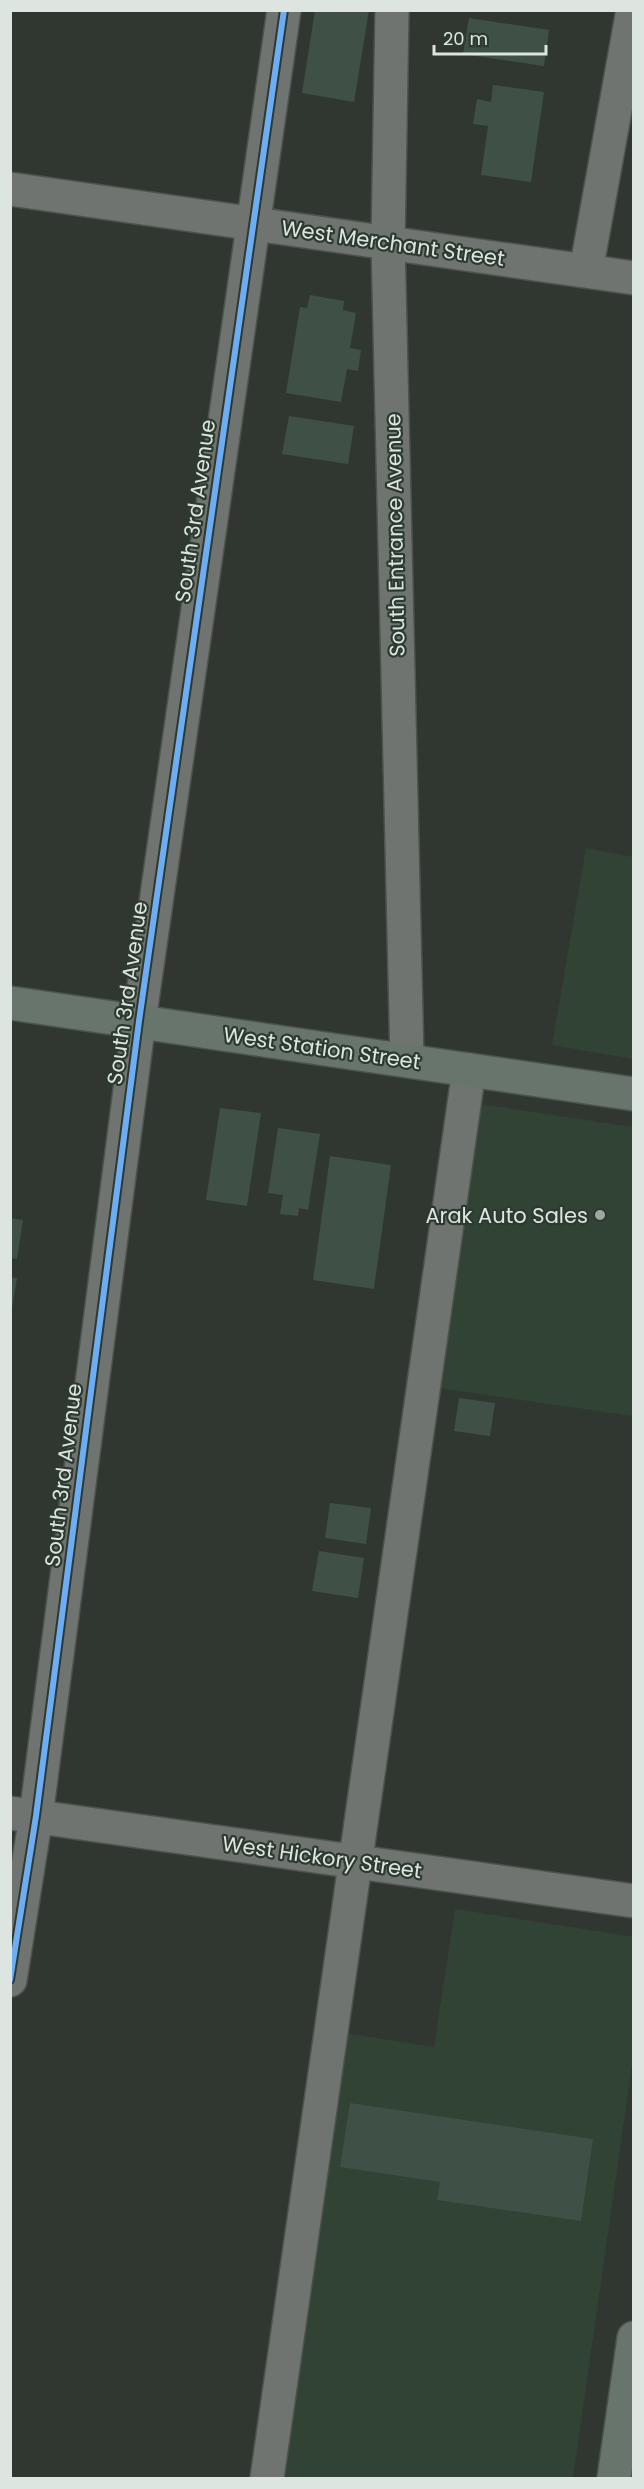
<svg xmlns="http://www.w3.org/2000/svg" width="644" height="2489" font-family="Poppins,sans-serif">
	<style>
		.built { fill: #314335 }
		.building { fill: #3f5046 }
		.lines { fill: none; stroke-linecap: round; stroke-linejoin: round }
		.minor-casing { stroke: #4c524d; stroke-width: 36 }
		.major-casing { stroke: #4c524d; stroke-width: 36 }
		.minor { stroke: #6f7470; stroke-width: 33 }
		.major { stroke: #68756c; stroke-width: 33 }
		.cycleway-casing { stroke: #2d3a30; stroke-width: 10 }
		.cycleway { stroke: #6dadf4; stroke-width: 6 }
		.poi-dot { fill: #a0a8a2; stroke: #2d3a30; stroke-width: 2 }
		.labels { text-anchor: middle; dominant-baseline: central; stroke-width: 4.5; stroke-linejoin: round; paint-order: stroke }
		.street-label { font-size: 21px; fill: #dce5df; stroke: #2d3a30 }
		.poi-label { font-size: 21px; fill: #dce5df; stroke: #2d3a30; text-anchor: end }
	</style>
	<rect width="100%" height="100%" fill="#303731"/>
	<path class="built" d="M 586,848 L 633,857 L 633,1059 L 552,1045 Z
		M 453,1100 L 633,1127 L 633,1416 L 412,1384 Z
		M 455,1909 L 634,1937 L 633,2058 L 573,2478 L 255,2478 L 319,2029 L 434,2047 Z"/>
	<path class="building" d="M 315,10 L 369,10 L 354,102 L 302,93 Z
		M 469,18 L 549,30 L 544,66 L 463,54 Z
		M 493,85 L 544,92 L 531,182 L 481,175 L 488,126 L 473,124 L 477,99 L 491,102 Z
		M 310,295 L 344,301 L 343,310 L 356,313 L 350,348 L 361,350 L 358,371 L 347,369 L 341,402 L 286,393 L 300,307 L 307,308 Z
		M 289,416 L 354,426 L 348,464 L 282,454 Z
		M 220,1108 L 261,1113 L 247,1206 L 206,1200 Z
		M 278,1128 L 320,1134 L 308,1210 L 299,1208 L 298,1216 L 280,1214 L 283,1195 L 268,1193 Z
		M 330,1156 L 391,1165 L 374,1289 L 313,1280 Z
		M 10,1218 L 23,1220 L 17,1259 L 10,1258 Z
		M 10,1277 L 17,1278 L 12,1308 L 10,1308 Z
		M 459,1398 L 495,1403 L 490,1436 L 454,1431 Z
		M 330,1503 L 371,1508 L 366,1544 L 325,1538 Z
		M 319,1551 L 364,1558 L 358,1598 L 312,1591 Z
		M 350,2103 L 593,2139 L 581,2221 L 437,2200 L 440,2182 L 340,2167 Z"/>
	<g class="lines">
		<g class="minor-casing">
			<path id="minor" d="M 392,10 L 388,243 L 407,1060
				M 10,189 L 634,278
				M 586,271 L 633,10
				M 10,1813 L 634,1901
				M 10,1980 L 36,1816 L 139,1021 L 284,10
				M 267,2478 L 469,1070"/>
		</g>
		<g class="major-casing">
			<path id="major" d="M 10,1003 L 634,1094
				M 614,2478 L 634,2338"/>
		</g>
		<use href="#minor" class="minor"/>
		<use href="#major" class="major"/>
		<g class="cycleway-casing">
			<path id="cycleway" d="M 10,1980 L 36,1816 L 139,1021 L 284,10"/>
		</g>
		<use href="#cycleway" class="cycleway"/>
	</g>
	<circle class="poi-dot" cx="600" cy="1215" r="6"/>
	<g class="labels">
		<g class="street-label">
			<text transform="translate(393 243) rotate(8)">West Merchant Street</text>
			<text transform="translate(195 511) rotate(-82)">South 3rd Avenue</text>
			<text transform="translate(395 535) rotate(-91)">South Entrance Avenue</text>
			<text transform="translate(127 993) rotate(-82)">South 3rd Avenue</text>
			<text transform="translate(322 1048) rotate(8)">West Station Street</text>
			<text transform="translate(63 1475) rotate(-83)">South 3rd Avenue</text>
			<text transform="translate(322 1857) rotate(8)">West Hickory Street</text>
		</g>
		<g class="poi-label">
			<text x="588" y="1215">Arak Auto Sales</text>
		</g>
	</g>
	<rect width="644" height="2489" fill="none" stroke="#dce5df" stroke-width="24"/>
	<path d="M434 45v9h112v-9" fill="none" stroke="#dce5df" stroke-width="3"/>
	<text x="443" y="45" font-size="18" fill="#dce5df" stroke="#2d3a30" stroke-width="4.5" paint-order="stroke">20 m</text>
</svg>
